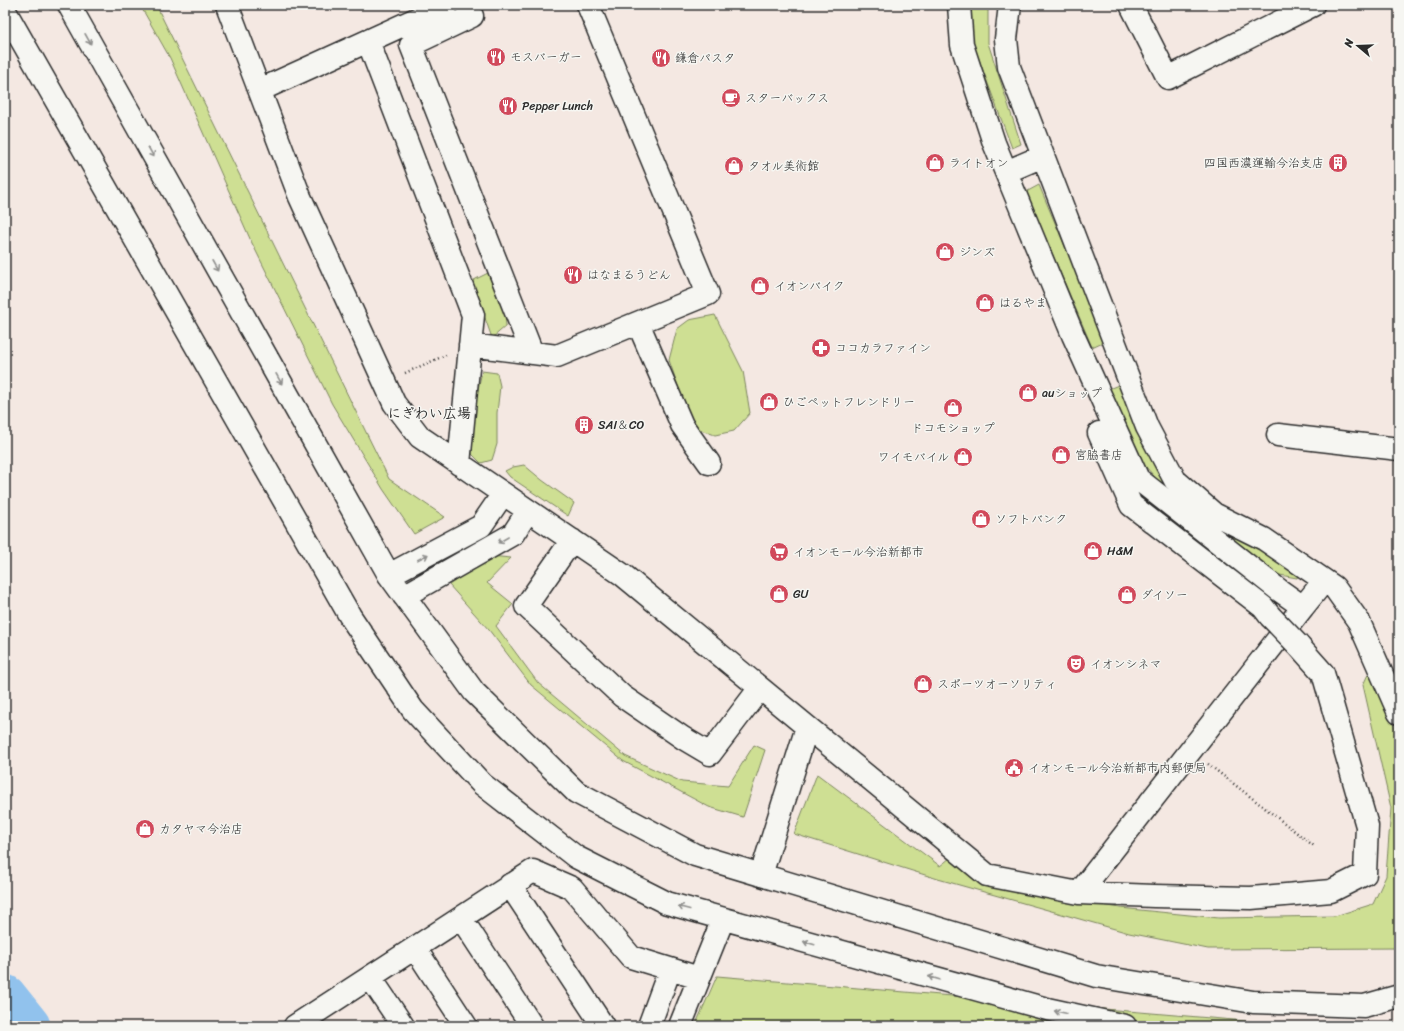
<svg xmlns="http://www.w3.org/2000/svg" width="1404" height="1031" font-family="Sriracha,'Klee One',sans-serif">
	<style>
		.green { fill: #cedf93; stroke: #7c855f }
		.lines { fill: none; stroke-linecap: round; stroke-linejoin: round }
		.river { stroke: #91c2ed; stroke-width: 43 }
		.minor-casing { stroke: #2b2b2b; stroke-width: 25 }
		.path { stroke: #2b2b2b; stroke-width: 2.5; stroke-dasharray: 1 3; stroke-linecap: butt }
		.minor { stroke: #f6f6f2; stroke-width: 22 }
		.minor-bridge-casing { stroke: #2b2b2b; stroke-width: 25; stroke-linecap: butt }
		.minor-bridge { stroke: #f6f6f2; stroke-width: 22 }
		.oneway { stroke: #90908e }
		.labels { text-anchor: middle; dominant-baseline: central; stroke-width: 3; stroke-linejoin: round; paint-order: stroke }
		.poi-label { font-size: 12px; fill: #2b2b2b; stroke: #f6f6f2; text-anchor: start }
		.quarter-label { font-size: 14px; font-weight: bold; fill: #2b2b2b; stroke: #f6f6f2 }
	</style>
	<rect width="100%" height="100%" fill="#f4e8e2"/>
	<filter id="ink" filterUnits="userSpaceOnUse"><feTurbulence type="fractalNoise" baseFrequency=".025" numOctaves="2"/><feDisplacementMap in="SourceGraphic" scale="8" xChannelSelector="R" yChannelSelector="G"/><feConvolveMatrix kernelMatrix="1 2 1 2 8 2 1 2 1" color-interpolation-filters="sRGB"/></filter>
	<g filter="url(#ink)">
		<path class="green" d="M 140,5 L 156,5 L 389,479 L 445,517 L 414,534 L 383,489 L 332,404 L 251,241 L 170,58 Z
			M 970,5 L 988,5 L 988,43 L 1021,144 L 1012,148 L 972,41 Z
			M 1039,185 L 1105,341 L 1092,347 L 1026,192 Z
			M 492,271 L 505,314 L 506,326 L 492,338 L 472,281 Z
			M 715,315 L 743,371 L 750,413 L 734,431 L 715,435 L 692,427 L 669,360 L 677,329 L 689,320 Z
			M 482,371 L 497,373 L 500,386 L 497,413 L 497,444 L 492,460 L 481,463 L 472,454 L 474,408 Z
			M 1121,384 L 1172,483 L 1300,572 L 1297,578 L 1274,574 L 1161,484 L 1130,449 L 1106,390 Z
			M 524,465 L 542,480 L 574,503 L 568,516 L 510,477 L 505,471 L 513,467 Z
			M 490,556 L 511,558 L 487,583 L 513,604 L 496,626 L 538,683 L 625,756 L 682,782 L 728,786 L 754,745 L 765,750 L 743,817 L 709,807 L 623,761 L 531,685 L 489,630 L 449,585 Z
			M 1372,666 L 1399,739 L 1399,948 L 1208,949 L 1129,933 L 938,879 L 794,834 L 817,774 L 940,866 L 950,858 L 989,886 L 1120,908 L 1219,918 L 1335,916 L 1373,904 L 1386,876 L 1391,808 L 1363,685 Z
			M 717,976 L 1304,1026 L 695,1026 Z"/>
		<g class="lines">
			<path class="river" d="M 5,996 L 29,1026"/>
			<g class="minor-casing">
				<path id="minor" d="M 69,5 L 389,575 L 474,692 L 576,792 L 695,855 L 1096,976 L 1253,1002 L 1364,1006 L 1399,996
					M 227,5 L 300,197 L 394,403 L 420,437 L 623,575 L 987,875 L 1079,893 L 1154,896 L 1251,898 L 1331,891 L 1365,874 L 1367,826 L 1323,673 L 1298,645
					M 467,5 L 472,16 L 411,45 L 532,353
					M 959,5 L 962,45 L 994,143 L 1073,335 L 1138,479 L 1279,590 L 1303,607 L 1324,581
					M 1010,5 L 1006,39 L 1009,67 L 1147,427 L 1175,480 L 1214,514 L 1264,539 L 1334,587 L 1359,622 L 1399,713
					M 1131,5 L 1168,78 L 1313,5
					M 5,11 L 350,616 L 413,710 L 482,784 L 576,857 L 667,903 L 1047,1009 L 1125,1026
					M 368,41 L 473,315 L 459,464
					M 260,90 L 447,5
					M 1006,172 L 1043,156
					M 638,323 L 682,425 L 709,463
					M 470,345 L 557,356 L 708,294 L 588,5
					M 1099,433 L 1131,505 L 1263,607 L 1270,616
					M 1278,435 L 1399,449
					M 572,540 L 526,606 L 622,696 L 683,738 L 710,754 L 760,688
					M 389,575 L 481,526 L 503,494
					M 404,596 L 513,534 L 528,511
					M 761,875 L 807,727
					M 510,885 L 603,1026
					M 1079,893 L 1303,607
					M 461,918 L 532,1026
					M 415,948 L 466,1026
					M 370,977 L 403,1026
					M 295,1026 L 533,871 L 572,888 L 631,957 L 699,978
					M 649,1026 L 670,969
					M 680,1026 L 723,919"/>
			</g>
			<path class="path" d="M 405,373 L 446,355
				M 1208,764 L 1314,846"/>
			<use href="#minor" class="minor"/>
			<g class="minor-bridge-casing">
				<path id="minor-bridge" d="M 1270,616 L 1298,645"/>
			</g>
			<use href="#minor-bridge" class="minor-bridge"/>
		</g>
		<defs><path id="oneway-shaft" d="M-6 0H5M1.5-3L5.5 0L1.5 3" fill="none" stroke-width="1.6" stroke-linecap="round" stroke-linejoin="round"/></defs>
		<g class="oneway">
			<use href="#oneway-shaft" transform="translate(88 39) rotate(61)"/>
			<use href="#oneway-shaft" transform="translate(151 152) rotate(61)"/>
			<use href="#oneway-shaft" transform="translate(215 266) rotate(61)"/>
			<use href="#oneway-shaft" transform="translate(279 379) rotate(61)"/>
			<use href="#oneway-shaft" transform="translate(503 540) rotate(150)"/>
			<use href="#oneway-shaft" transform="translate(423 557) rotate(-28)"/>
			<use href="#oneway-shaft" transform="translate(684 908) rotate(-165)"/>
			<use href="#oneway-shaft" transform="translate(809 943) rotate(-164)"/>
			<use href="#oneway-shaft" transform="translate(934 978) rotate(-164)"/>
			<use href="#oneway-shaft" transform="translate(1060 1012) rotate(-168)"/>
		</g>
	</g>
	<defs>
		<g id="restaurant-disc" transform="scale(1)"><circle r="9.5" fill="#d1495b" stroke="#f6f6f2"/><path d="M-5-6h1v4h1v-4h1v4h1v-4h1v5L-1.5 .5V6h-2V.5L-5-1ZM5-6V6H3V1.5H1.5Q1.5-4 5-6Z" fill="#fff"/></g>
		<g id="cafe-disc" transform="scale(1)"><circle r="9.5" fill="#d1495b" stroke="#f6f6f2"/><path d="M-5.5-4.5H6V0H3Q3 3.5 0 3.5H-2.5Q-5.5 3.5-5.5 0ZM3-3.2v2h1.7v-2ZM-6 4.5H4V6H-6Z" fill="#fff"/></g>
		<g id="shop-disc" transform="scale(1)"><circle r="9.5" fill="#d1495b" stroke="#f6f6f2"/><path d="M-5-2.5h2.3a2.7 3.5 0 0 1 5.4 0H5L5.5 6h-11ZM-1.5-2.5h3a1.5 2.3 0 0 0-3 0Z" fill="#fff"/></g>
		<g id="building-disc" transform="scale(1)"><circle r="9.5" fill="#d1495b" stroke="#f6f6f2"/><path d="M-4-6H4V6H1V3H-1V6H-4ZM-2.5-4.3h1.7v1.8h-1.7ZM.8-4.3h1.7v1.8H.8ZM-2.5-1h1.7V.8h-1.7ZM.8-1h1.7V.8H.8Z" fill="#fff"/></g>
		<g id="pharmacy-disc" transform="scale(1)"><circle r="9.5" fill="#d1495b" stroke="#f6f6f2"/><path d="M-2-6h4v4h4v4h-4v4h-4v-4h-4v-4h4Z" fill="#fff"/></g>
		<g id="supermarket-disc" transform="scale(1)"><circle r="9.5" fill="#d1495b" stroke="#f6f6f2"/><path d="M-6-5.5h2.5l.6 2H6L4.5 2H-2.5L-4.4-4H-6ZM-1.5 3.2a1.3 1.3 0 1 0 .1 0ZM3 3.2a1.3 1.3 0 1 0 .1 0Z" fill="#fff"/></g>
		<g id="theatre-disc" transform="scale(1)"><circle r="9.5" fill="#d1495b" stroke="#f6f6f2"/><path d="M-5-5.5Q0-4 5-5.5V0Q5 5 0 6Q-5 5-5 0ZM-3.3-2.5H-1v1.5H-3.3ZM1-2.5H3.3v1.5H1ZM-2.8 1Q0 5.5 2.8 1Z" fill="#fff"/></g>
		<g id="civic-disc" transform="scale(1)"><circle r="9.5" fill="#d1495b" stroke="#f6f6f2"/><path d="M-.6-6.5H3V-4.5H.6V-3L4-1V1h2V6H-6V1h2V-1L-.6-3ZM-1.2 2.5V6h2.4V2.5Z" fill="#fff"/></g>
	</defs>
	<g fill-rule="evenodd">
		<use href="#restaurant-disc" x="496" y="57"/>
		<use href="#restaurant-disc" x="661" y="58"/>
		<use href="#cafe-disc" x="731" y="98"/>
		<use href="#restaurant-disc" x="508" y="106"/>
		<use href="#shop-disc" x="935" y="163"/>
		<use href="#building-disc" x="1338" y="163"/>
		<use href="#shop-disc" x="734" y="166"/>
		<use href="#shop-disc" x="945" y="252"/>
		<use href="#restaurant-disc" x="573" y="275"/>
		<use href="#shop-disc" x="760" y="286"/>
		<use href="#shop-disc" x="985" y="303"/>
		<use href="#pharmacy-disc" x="821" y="348"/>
		<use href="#shop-disc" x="1028" y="393"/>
		<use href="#shop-disc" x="769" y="402"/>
		<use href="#shop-disc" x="953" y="408"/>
		<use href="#building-disc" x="584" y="425"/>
		<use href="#shop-disc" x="1061" y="455"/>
		<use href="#shop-disc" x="963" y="457"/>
		<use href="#shop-disc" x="981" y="519"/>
		<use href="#shop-disc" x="1093" y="551"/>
		<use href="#supermarket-disc" x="779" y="552"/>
		<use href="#shop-disc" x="779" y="594"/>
		<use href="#shop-disc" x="1127" y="595"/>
		<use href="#theatre-disc" x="1076" y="664"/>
		<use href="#shop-disc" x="923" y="684"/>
		<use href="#civic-disc" x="1014" y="768"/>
		<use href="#shop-disc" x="145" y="829"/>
	</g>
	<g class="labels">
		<g class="poi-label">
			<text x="510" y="57">モスバーガー</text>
			<text x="675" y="58">鎌倉パスタ</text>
			<text x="745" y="98">スターバックス</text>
			<text x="522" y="106">Pepper Lunch</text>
			<text x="949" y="163">ライトオン</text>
			<text x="1324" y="163" text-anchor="end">四国西濃運輸今治支店</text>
			<text x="748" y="166">タオル美術館</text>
			<text x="959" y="252">ジンズ</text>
			<text x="587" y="275">はなまるうどん</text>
			<text x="774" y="286">イオンバイク</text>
			<text x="999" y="303">はるやま</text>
			<text x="835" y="348">ココカラファイン</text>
			<text x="1042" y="393">auショップ</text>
			<text x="783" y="402">ひごペットフレンドリー</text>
			<text x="598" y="425">SAI＆CO</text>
			<text x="953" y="428" text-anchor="middle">ドコモショップ</text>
			<text x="1075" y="455">宮脇書店</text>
			<text x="949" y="457" text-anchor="end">ワイモバイル</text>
			<text x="995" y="519">ソフトバンク</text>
			<text x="1107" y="551">H&amp;M</text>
			<text x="793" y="552">イオンモール今治新都市</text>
			<text x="793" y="594">GU</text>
			<text x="1141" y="595">ダイソー</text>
			<text x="1090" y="664">イオンシネマ</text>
			<text x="937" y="684">スポーツオーソリティ</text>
			<text x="1028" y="768">イオンモール今治新都市内郵便局</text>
			<text x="159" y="829">カタヤマ今治店</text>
		</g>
		<g class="quarter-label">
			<text x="429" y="413">にぎわい広場</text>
		</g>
	</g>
	<rect width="1404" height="1031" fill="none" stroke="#f6f6f2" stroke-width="20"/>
	<rect x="10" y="10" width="1384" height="1011" fill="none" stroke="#2b2b2b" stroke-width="1.5" filter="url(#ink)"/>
	<g transform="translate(1358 46) rotate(289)" stroke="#f6f6f2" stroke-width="3" paint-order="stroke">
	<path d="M0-3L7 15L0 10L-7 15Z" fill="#2b2b2b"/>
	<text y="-6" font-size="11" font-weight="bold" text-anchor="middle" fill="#2b2b2b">N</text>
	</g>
</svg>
